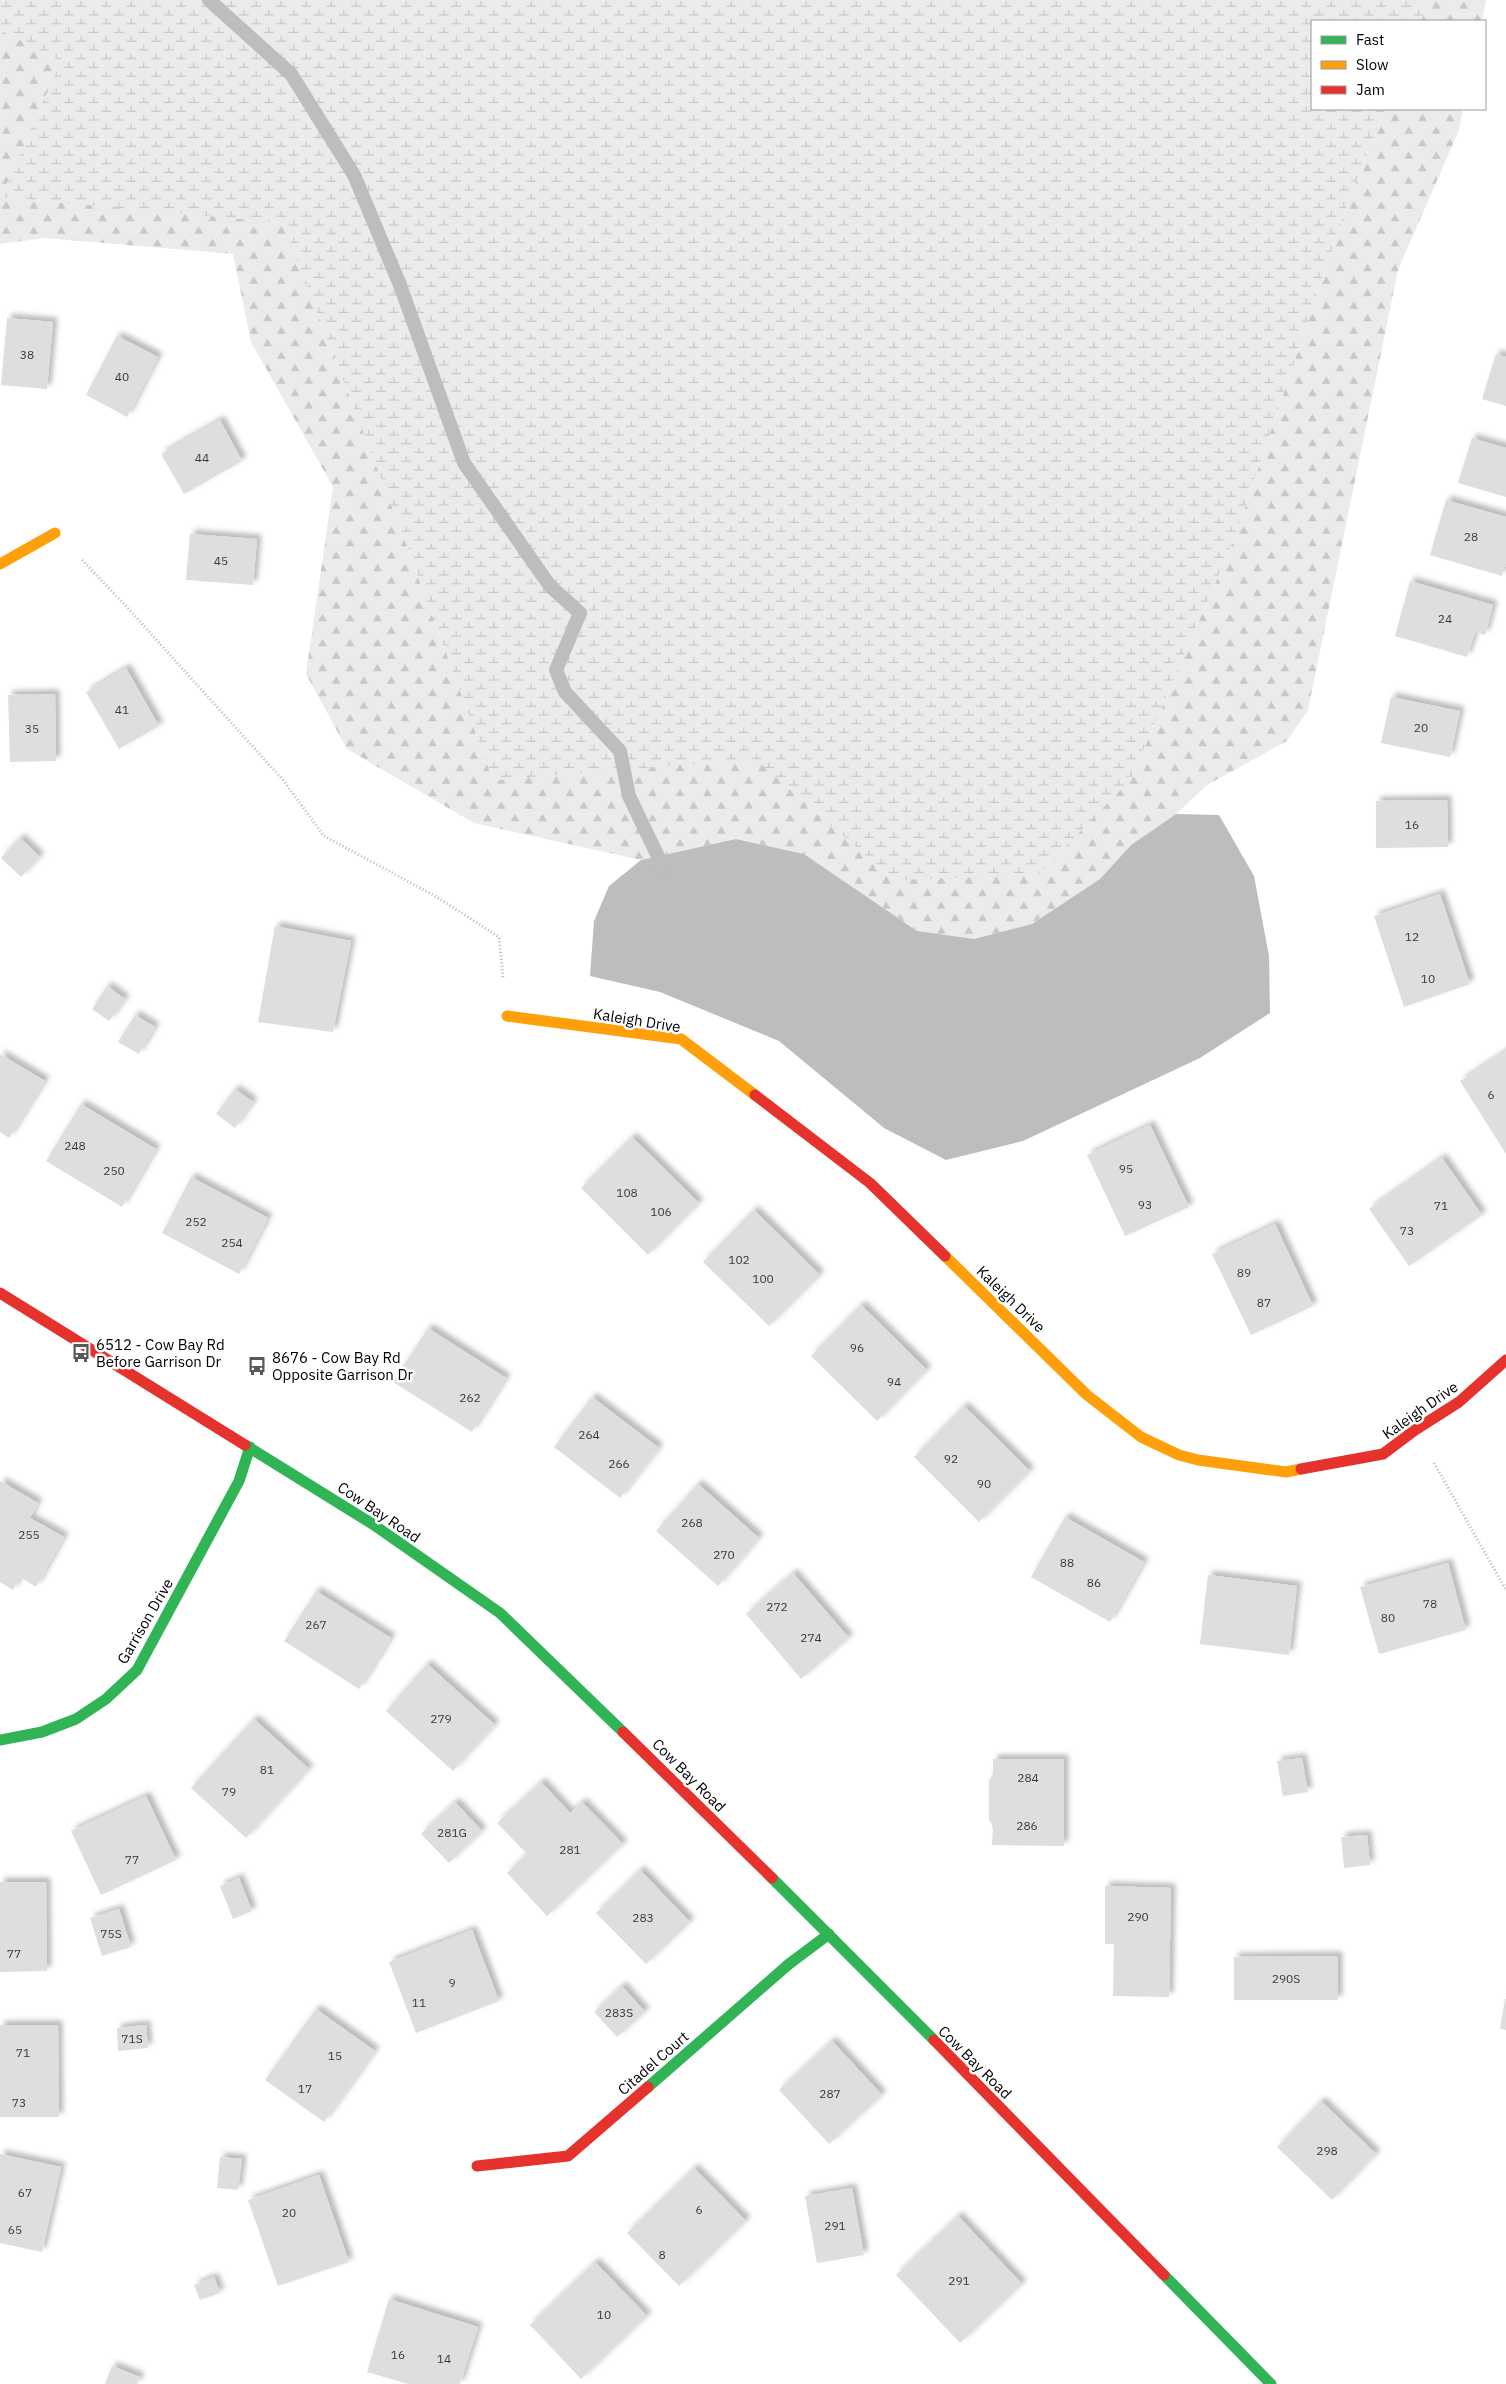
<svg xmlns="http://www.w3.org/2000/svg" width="1506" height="2384" font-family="'IBM Plex Sans',sans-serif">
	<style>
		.forest { fill: url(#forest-firs) }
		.wetland { fill: url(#wetland-marsh) }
		.water { fill: #bdbdbd }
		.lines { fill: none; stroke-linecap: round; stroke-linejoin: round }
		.stream { stroke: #bdbdbd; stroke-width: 14 }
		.building { fill: #dedede; filter: url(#shadow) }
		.path { stroke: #b9b9b9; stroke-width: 3; stroke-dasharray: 1 2.5; stroke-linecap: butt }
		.fast { stroke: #30b455; stroke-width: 11 }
		.slow { stroke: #ff9f0a; stroke-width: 11 }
		.jam { stroke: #e5322d; stroke-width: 11 }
		.labels { text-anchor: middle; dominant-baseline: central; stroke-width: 5; stroke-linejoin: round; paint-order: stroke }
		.number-label { font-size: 12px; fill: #383838 }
		.street-label { font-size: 15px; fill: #000; stroke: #fff }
		.poi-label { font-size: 15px; fill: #000; stroke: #fff; text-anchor: start }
	</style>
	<defs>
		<pattern id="forest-firs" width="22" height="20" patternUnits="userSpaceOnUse" patternTransform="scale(1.25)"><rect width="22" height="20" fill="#ebebeb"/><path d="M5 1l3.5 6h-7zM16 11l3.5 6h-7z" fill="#c8c8c8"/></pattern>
		<pattern id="wetland-marsh" width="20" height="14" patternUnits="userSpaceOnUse" patternTransform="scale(1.25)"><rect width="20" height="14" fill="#ebebeb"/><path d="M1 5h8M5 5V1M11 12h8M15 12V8" fill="none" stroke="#c8c8c8"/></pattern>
		<filter id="shadow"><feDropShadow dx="4.5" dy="-4.5" stdDeviation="2.5" flood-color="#0004"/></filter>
	</defs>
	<rect width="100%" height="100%" fill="#fff"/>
	<path class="forest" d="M 1429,0 L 1486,0 L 1482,21 L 1421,21 Z
		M 0,30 L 62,61 L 1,197 L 283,222 L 402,533 L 493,780 L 755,758 L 894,880 L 1131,779 L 1235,537 L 1350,197 L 1385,109 L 1463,109 L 1459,130 L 1398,270 L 1308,710 L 1287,741 L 1207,785 L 1176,814 L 1131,845 L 1100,879 L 1032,924 L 974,939 L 917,931 L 804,854 L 736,839 L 641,860 L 474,823 L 347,749 L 306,674 L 333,487 L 251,342 L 233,254 L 45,238 L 0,244 Z"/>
	<path class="wetland" d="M 0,0 L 1429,0 L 1421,21 L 1312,21 L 1312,109 L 1385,109 L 1350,197 L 1235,537 L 1131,779 L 1038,875 L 894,880 L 755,759 L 493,780 L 402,533 L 283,223 L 1,197 L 61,61 L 0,30 Z"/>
	<path class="water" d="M 1176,814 L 1219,815 L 1254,876 L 1269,956 L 1270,1013 L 1200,1058 L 1023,1141 L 946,1160 L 884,1128 L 779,1041 L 660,992 L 590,976 L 594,921 L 609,886 L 641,860 L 736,839 L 804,854 L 917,931 L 974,939 L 1032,924 L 1100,879 L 1131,845 Z"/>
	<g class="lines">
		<path class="stream" d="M 209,0 L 291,74 L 354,175 L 400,285 L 464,463 L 550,586 L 580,613 L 556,670 L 565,692 L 620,751 L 629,796 L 666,873"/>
	</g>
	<path class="building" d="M 7,318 L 53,322 L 47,389 L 1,385 Z
		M 117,336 L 158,357 L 127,417 L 86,395 Z
		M 1496,354 L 1506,357 L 1506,406 L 1482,399 Z
		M 220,420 L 242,461 L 184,494 L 161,454 Z
		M 1472,438 L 1506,448 L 1506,497 L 1458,483 Z
		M 1446,500 L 1506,517 L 1506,564 L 1502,576 L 1430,555 Z
		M 190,534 L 257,539 L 253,585 L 186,580 Z
		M 1410,581 L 1493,605 L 1485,635 L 1475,632 L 1467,657 L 1395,636 Z
		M 126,668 L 159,726 L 119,749 L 86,692 Z
		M 55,694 L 56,761 L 10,762 L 8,695 Z
		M 1391,697 L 1460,711 L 1450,757 L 1381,743 Z
		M 1447,800 L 1448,847 L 1376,848 L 1376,801 Z
		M 20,838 L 40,857 L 21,877 L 1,858 Z
		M 1440,894 L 1470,984 L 1404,1007 L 1374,916 Z
		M 275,926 L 351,941 L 333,1032 L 258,1022 Z
		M 107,986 L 125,999 L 109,1021 L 92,1009 Z
		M 135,1015 L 155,1027 L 139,1054 L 118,1042 Z
		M 1506,1051 L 1506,1154 L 1460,1081 Z
		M 0,1054 L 45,1081 L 9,1138 L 0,1132 Z
		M 235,1089 L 253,1102 L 235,1128 L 216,1114 Z
		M 81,1104 L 156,1149 L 122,1207 L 46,1161 Z
		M 1150,1125 L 1189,1207 L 1125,1236 L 1087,1155 Z
		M 632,1137 L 699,1203 L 648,1255 L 581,1188 Z
		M 1442,1158 L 1482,1215 L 1409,1266 L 1369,1209 Z
		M 191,1177 L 268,1218 L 239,1274 L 162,1233 Z
		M 754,1210 L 820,1275 L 769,1326 L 703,1262 Z
		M 1275,1224 L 1313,1306 L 1251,1335 L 1212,1254 Z
		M 861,1305 L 927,1370 L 877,1421 L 811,1356 Z
		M 428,1328 L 506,1378 L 472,1432 L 393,1382 Z
		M 592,1397 L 659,1448 L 620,1498 L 554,1447 Z
		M 964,1406 L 1030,1471 L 979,1522 L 914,1457 Z
		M 0,1481 L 38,1503 L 30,1518 L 64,1537 L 36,1587 L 20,1577 L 13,1590 L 0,1582 Z
		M 698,1484 L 759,1538 L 718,1586 L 656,1531 Z
		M 1065,1517 L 1144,1562 L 1110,1622 L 1031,1577 Z
		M 1448,1563 L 1466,1630 L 1379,1654 L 1360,1587 Z
		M 793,1573 L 849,1638 L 801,1679 L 746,1614 Z
		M 1208,1575 L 1297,1586 L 1289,1655 L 1200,1644 Z
		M 316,1591 L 391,1638 L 359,1689 L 284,1641 Z
		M 427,1664 L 495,1725 L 453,1771 L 386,1711 Z
		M 254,1719 L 309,1769 L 246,1838 L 191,1788 Z
		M 1302,1758 L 1308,1792 L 1283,1796 L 1277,1761 Z
		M 993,1759 L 1064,1759 L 1064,1846 L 992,1845 L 993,1829 L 991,1822 L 989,1821 L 989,1781 L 993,1774 Z
		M 541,1782 L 570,1813 L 582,1802 L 623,1844 L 547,1916 L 507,1873 L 527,1854 L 497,1823 Z
		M 146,1796 L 176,1860 L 101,1895 L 71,1831 Z
		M 455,1802 L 482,1831 L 449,1863 L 421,1834 Z
		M 1367,1835 L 1370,1865 L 1344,1868 L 1341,1837 Z
		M 640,1870 L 690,1922 L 646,1964 L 596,1913 Z
		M 239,1878 L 252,1911 L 233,1919 L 220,1886 Z
		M 0,1882 L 46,1882 L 47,1971 L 0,1972 Z
		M 1105,1886 L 1171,1888 L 1169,1997 L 1113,1996 L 1114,1944 L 1105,1944 Z
		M 119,1909 L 131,1947 L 102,1956 L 90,1918 Z
		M 472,1930 L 499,2001 L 416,2033 L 389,1962 Z
		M 1338,1956 L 1338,2000 L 1234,2000 L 1234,1957 Z
		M 622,1986 L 645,2012 L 617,2037 L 594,2012 Z
		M 1505,1999 L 1506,1999 L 1506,2030 L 1500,2029 Z
		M 316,2009 L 375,2051 L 324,2122 L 265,2080 Z
		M 0,2025 L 58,2025 L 59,2117 L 0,2117 Z
		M 146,2025 L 148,2048 L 118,2051 L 117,2028 Z
		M 832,2041 L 882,2095 L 829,2144 L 779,2090 Z
		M 1321,2101 L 1376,2154 L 1332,2200 L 1277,2147 Z
		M 0,2154 L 61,2167 L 42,2252 L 0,2243 Z
		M 220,2157 L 242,2159 L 238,2190 L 217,2188 Z
		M 694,2168 L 746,2221 L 679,2286 L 627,2233 Z
		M 319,2175 L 349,2262 L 278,2286 L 248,2200 Z
		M 852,2188 L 864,2255 L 817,2263 L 805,2196 Z
		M 958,2216 L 1022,2284 L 960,2343 L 896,2275 Z
		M 595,2262 L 647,2316 L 581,2379 L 530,2325 Z
		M 214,2277 L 220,2293 L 200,2300 L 194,2285 Z
		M 389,2299 L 478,2327 L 460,2384 L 408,2384 L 367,2372 Z
		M 112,2366 L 140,2377 L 137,2384 L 105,2384 Z"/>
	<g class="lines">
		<path class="path" d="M 82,560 L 125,605 L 283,780 L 324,836 L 435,896 L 499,937 L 503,978
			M 1434,1463 L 1506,1590"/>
		<path class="fast" d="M 245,1445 L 374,1525 L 500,1613 L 623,1732
			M 0,1740 L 42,1732 L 76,1719 L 106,1699 L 137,1670 L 239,1481 L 250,1447
			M 772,1878 L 934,2040
			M 648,2087 L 789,1964 L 829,1934
			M 1164,2275 L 1271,2384"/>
		<path class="slow" d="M 0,564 L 55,533
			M 507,1016 L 681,1039 L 755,1095
			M 945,1256 L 1087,1395 L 1141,1437 L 1179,1455 L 1198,1460 L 1286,1472 L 1301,1469"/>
		<path class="jam" d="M 755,1095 L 870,1183 L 945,1256
			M 0,1293 L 245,1445
			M 1301,1469 L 1383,1454 L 1415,1430 L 1459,1402 L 1506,1360
			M 623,1732 L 772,1878
			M 934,2040 L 1164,2275
			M 477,2166 L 568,2156 L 648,2087"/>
	</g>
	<defs>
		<g id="bus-bare" transform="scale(1.5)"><path d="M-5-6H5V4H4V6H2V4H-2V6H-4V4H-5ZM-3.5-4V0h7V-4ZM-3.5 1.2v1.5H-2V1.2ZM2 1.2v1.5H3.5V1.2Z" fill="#595959" stroke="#fff" stroke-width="2.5" paint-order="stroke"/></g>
	</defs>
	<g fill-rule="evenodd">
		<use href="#bus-bare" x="81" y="1353"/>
		<use href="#bus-bare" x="257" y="1366"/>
	</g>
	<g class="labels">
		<g class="number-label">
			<text x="27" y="354">38</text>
			<text x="122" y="376">40</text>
			<text x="202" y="457">44</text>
			<text x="1471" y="536">28</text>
			<text x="221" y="560">45</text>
			<text x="1445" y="618">24</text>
			<text x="122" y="709">41</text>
			<text x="1421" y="727">20</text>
			<text x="32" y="728">35</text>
			<text x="1412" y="824">16</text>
			<text x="1412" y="936">12</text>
			<text x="1428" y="978">10</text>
			<text x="1491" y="1094">6</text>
			<text x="75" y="1145">248</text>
			<text x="1126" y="1168">95</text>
			<text x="114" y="1170">250</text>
			<text x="627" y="1192">108</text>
			<text x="1145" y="1204">93</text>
			<text x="1441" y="1205">71</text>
			<text x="661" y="1211">106</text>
			<text x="196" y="1221">252</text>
			<text x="1407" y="1230">73</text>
			<text x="232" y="1242">254</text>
			<text x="739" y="1259">102</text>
			<text x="1244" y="1272">89</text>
			<text x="763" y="1278">100</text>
			<text x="1264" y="1302">87</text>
			<text x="857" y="1347">96</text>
			<text x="894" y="1381">94</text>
			<text x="470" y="1397">262</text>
			<text x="589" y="1434">264</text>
			<text x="951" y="1458">92</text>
			<text x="619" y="1463">266</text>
			<text x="984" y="1483">90</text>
			<text x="692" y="1522">268</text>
			<text x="29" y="1534">255</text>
			<text x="724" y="1554">270</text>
			<text x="1067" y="1562">88</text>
			<text x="1094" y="1582">86</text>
			<text x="1430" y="1603">78</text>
			<text x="777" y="1606">272</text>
			<text x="1388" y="1617">80</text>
			<text x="316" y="1624">267</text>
			<text x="811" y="1637">274</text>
			<text x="441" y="1718">279</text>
			<text x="267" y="1769">81</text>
			<text x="1028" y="1777">284</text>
			<text x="229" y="1791">79</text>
			<text x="1027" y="1825">286</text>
			<text x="452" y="1832">281G</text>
			<text x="570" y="1849">281</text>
			<text x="132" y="1859">77</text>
			<text x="1138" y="1916">290</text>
			<text x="643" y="1917">283</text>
			<text x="111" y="1933">75S</text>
			<text x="14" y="1953">77</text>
			<text x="1286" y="1978">290S</text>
			<text x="452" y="1982">9</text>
			<text x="419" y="2002">11</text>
			<text x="619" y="2012">283S</text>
			<text x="132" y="2038">71S</text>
			<text x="23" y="2052">71</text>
			<text x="335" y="2055">15</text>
			<text x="305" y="2088">17</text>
			<text x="830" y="2093">287</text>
			<text x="19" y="2102">73</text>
			<text x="1327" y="2150">298</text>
			<text x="25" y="2192">67</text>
			<text x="699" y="2209">6</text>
			<text x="289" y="2212">20</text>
			<text x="835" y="2225">291</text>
			<text x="15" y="2229">65</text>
			<text x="662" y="2254">8</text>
			<text x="959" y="2280">291</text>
			<text x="604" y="2314">10</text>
			<text x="398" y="2354">16</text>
			<text x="444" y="2358">14</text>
		</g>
		<g class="street-label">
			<text transform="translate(637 1020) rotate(9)">Kaleigh Drive</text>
			<text transform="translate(1011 1299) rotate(44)">Kaleigh Drive</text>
			<text transform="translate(1420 1410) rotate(-35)">Kaleigh Drive</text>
			<text transform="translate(379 1512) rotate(34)">Cow Bay Road</text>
			<text transform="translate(145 1621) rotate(-60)">Garrison Drive</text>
			<text transform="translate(689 1775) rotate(45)">Cow Bay Road</text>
			<text transform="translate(975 2062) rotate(45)">Cow Bay Road</text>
			<text transform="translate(653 2063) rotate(-41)">Citadel Court</text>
		</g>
		<g class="poi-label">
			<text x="96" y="1344">6512 - Cow Bay Rd<tspan x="96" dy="17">Before Garrison Dr</tspan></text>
			<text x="272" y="1357">8676 - Cow Bay Rd<tspan x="272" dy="17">Opposite Garrison Dr</tspan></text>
		</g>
	</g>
	<rect x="1311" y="20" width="175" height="90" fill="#ffffff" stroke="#999999"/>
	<rect x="1321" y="36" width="25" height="8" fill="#30b455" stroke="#999999"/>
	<text x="1356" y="45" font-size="15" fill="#000000">Fast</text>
	<rect x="1321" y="61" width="25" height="8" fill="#ff9f0a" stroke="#999999"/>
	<text x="1356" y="70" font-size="15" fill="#000000">Slow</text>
	<rect x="1321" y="86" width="25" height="8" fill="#e5322d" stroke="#999999"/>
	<text x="1356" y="95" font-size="15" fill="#000000">Jam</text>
</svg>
